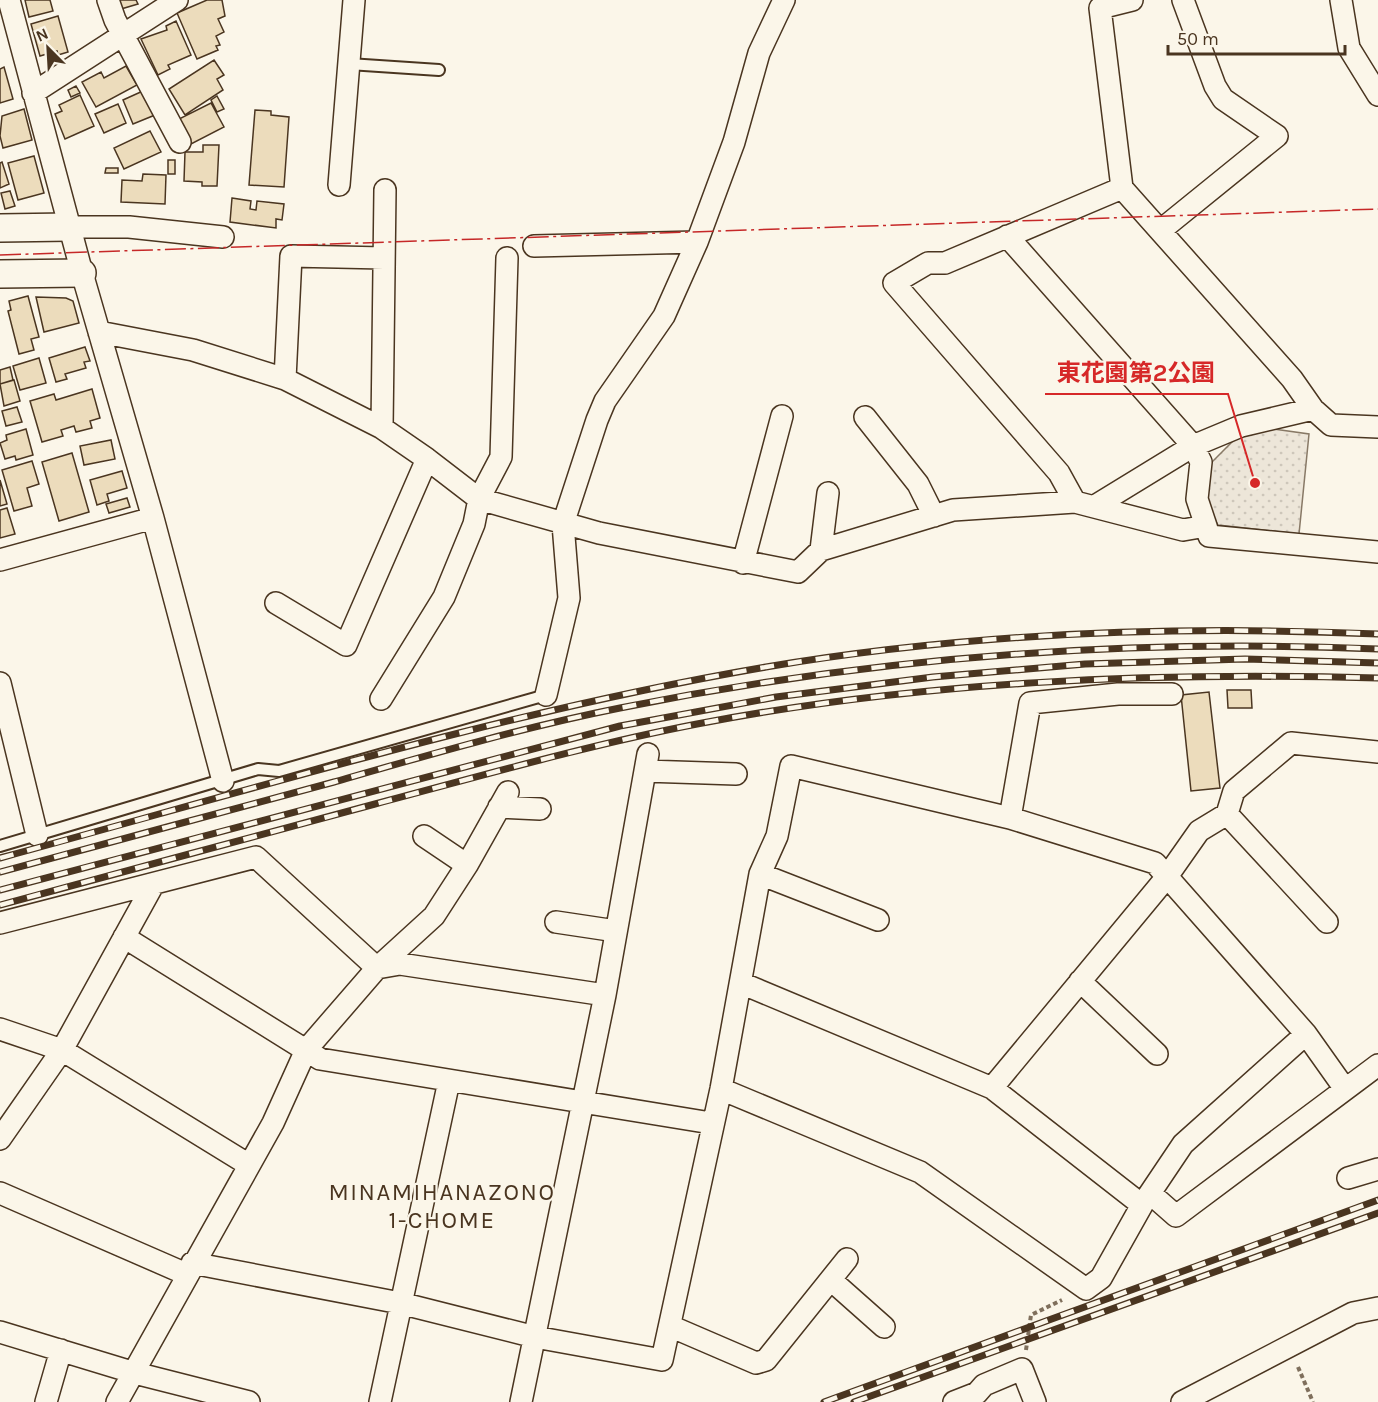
<svg xmlns="http://www.w3.org/2000/svg" width="1378" height="1402" font-family="Karla,'Noto Sans JP',sans-serif">
	<style>
		.green { fill: url(#green-dots); stroke: #887966; stroke-width: 1.5 }
		.building { fill: #ecdcbc; stroke: #4a3520; stroke-width: 1.5 }
		.lines { fill: none; stroke-linecap: round; stroke-linejoin: round }
		.service-casing { stroke: #4a3520; stroke-width: 14 }
		.minor-casing { stroke: #4a3520; stroke-width: 24 }
		.tertiary-casing { stroke: #4a3520; stroke-width: 30 }
		.path { stroke: #7f6f5c; stroke-width: 4; stroke-dasharray: 4.5 3; stroke-linecap: butt }
		.service { stroke: #fbf6e9; stroke-width: 10 }
		.minor { stroke: #fbf6e9; stroke-width: 21 }
		.tertiary { stroke: #fbf6e9; stroke-width: 27 }
		.rail-casing { stroke: #4a3520; stroke-width: 7 }
		.rail { stroke: #fbf6e9; stroke-width: 4.5; stroke-dasharray: 14; stroke-linecap: butt }
		.power { stroke: #c62828; stroke-width: 1.5; stroke-dasharray: 21 4.5 3 4.5; stroke-linecap: butt }
		.labels { text-anchor: middle; dominant-baseline: central; stroke-width: 4.5; stroke-linejoin: round; paint-order: stroke }
		.neighbourhood-label { font-size: 24px; letter-spacing: 1.5px; fill: #4a3520; stroke: #fbf6e9 }
		.leader { fill: none; stroke: #d62828; stroke-width: 2 }
		.callout-dot { fill: #d62828; stroke: #fbf6e9; stroke-width: 2 }
		.callout-label { font-size: 24px; text-anchor: middle; font-weight: bold; fill: #d62828; stroke: #fbf6e9; stroke-width: 4.5; stroke-linejoin: round; paint-order: stroke }
	</style>
	<defs>
		<pattern id="green-dots" width="8" height="8" patternUnits="userSpaceOnUse" patternTransform="scale(1.5)"><rect width="8" height="8" fill="#ede6d9"/><path d="M2 2h.1M6 6h.1" fill="none" stroke="#cdc6ba" stroke-width="1.8" stroke-linecap="round"/></pattern>
	</defs>
	<rect width="100%" height="100%" fill="#fbf6e9"/>
	<path class="green" d="M 1266,428 L 1309,434 L 1299,534 L 1218,525 L 1204,500 L 1207,467 L 1238,436 Z"/>
	<path class="building" d="M 25,0 L 50,0 L 53,11 L 29,17 Z
		M 118,0 L 136,0 L 138,4 L 121,9 Z
		M 207,0 L 222,0 L 225,16 L 218,19 L 224,32 L 216,36 L 220,45 L 216,46 L 218,50 L 197,59 L 177,13 Z
		M 58,16 L 68,52 L 58,55 L 57,51 L 40,56 L 31,24 Z
		M 176,21 L 191,55 L 168,65 L 170,69 L 158,75 L 141,39 L 167,30 L 166,26 Z
		M 214,60 L 224,75 L 217,79 L 223,90 L 185,115 L 169,89 Z
		M 126,66 L 137,85 L 96,107 L 82,82 L 101,72 L 104,78 Z
		M 4,67 L 13,99 L 0,103 L 0,69 Z
		M 76,86 L 80,93 L 71,97 L 68,90 Z
		M 145,90 L 155,115 L 133,124 L 123,100 Z
		M 80,95 L 94,126 L 65,139 L 55,114 L 62,111 L 59,105 Z
		M 217,96 L 224,109 L 217,112 L 211,100 Z
		M 211,103 L 224,127 L 191,144 L 179,119 Z
		M 118,104 L 126,123 L 104,133 L 95,114 Z
		M 24,109 L 32,140 L 3,148 L 0,136 L 2,116 Z
		M 255,110 L 271,111 L 271,115 L 289,117 L 284,187 L 249,185 Z
		M 150,131 L 161,152 L 124,169 L 114,148 Z
		M 203,145 L 219,145 L 217,186 L 202,186 L 202,182 L 184,181 L 185,152 L 203,152 Z
		M 34,156 L 44,193 L 18,200 L 8,163 Z
		M 168,160 L 175,160 L 175,174 L 168,174 Z
		M 2,162 L 9,184 L 0,188 L 0,163 Z
		M 106,168 L 118,168 L 118,173 L 105,173 Z
		M 143,174 L 166,175 L 165,204 L 121,202 L 122,180 L 142,181 Z
		M 10,191 L 15,206 L 5,209 L 1,193 Z
		M 232,198 L 251,201 L 250,209 L 256,210 L 257,201 L 284,204 L 282,220 L 276,219 L 276,228 L 230,222 Z
		M 28,296 L 39,337 L 31,339 L 34,350 L 19,354 L 8,311 L 11,310 L 9,301 Z
		M 36,297 L 66,298 L 73,301 L 79,323 L 44,332 Z
		M 85,347 L 90,361 L 84,362 L 86,368 L 65,374 L 67,379 L 56,382 L 49,358 Z
		M 39,358 L 46,383 L 20,390 L 13,366 Z
		M 10,367 L 13,380 L 0,384 L 0,370 Z
		M 14,380 L 20,401 L 4,406 L 0,384 Z
		M 92,389 L 100,418 L 90,421 L 92,428 L 76,432 L 74,426 L 61,430 L 63,436 L 42,442 L 30,401 L 54,394 L 56,400 Z
		M 17,407 L 22,422 L 6,426 L 2,411 Z
		M 26,429 L 33,455 L 16,460 L 15,456 L 5,459 L 0,443 L 7,440 L 6,435 Z
		M 111,440 L 115,459 L 84,465 L 80,446 Z
		M 72,453 L 89,512 L 59,521 L 42,462 Z
		M 32,461 L 39,484 L 27,488 L 32,506 L 14,511 L 2,470 Z
		M 122,471 L 127,488 L 107,494 L 109,501 L 97,505 L 90,480 Z
		M 0,480 L 7,504 L 0,506 Z
		M 127,498 L 130,507 L 109,513 L 106,504 Z
		M 7,508 L 15,534 L 0,538 L 0,510 Z
		M 1227,690 L 1251,690 L 1252,708 L 1228,708 Z
		M 1209,692 L 1220,788 L 1191,791 L 1181,695 Z"/>
	<g class="lines">
		<g class="service-casing">
			<path id="service" d="M 349,64 L 439,70
				M 0,846 L 258,769 L 279,771 L 546,695"/>
		</g>
		<g class="minor-casing">
			<path id="minor" d="M 9,0 L 82,273 L 153,518 L 223,781
				M 108,0 L 115,20 L 180,142
				M 1132,0 L 1100,8 L 1122,188 L 1292,379 L 1313,409
				M 1341,0 L 1349,48 L 1378,95
				M 33,93 L 177,0
				M 339,185 L 354,0
				M 69,227 L 129,227 L 223,237
				M 1161,230 L 1277,136 L 1223,99 L 1215,86 L 1183,0
				M 1007,236 L 1193,446 L 1201,462 L 1197,499 L 1206,526
				M 534,246 L 697,242
				M 99,332 L 193,350 L 285,379 L 382,428 L 427,459 L 479,499 L 599,533 L 798,572 L 821,550 L 953,510 L 1075,502 L 1183,530 L 1206,526 L 1209,536 L 1378,552
				M 285,379 L 291,256 L 384,258
				M 865,417 L 918,484 L 934,516
				M 382,428 L 385,190
				M 1075,502 L 1059,473 L 894,283 L 928,263 L 945,263 L 1122,188
				M 1095,506 L 1193,446 L 1241,426 L 1313,409 L 1331,425 L 1378,427
				M 821,550 L 828,493
				M 0,560 L 153,518
				M 743,563 L 782,416
				M 276,603 L 346,645 L 427,459
				M 0,683 L 37,835
				M 546,695 L 569,598 L 563,524 L 597,420 L 605,401 L 664,316 L 697,242 L 734,142 L 759,53 L 784,0
				M 381,699 L 444,597 L 474,524 L 479,499 L 501,457 L 507,258
				M 645,771 L 736,774
				M 499,807 L 540,809
				M 1227,814 L 1327,922
				M 1010,818 L 1030,703 L 1118,694 L 1172,694
				M 424,836 L 467,865
				M 760,874 L 878,920
				M 556,922 L 616,931
				M 0,923 L 256,857 L 377,968 L 400,964 L 605,995
				M 124,937 L 320,1059 L 711,1123
				M 1080,981 L 1157,1054
				M 741,983 L 992,1088 L 1142,1205
				M 0,1029 L 62,1050 L 249,1165
				M 992,1088 L 1166,878 L 1199,831 L 1227,814 L 1234,791 L 1291,743 L 1378,752
				M 721,1089 L 920,1172 L 1086,1289 L 1101,1278 L 1142,1205 L 1183,1144 L 1306,1034
				M 0,1139 L 62,1050 L 153,885
				M 1348,1178 L 1378,1169
				M 0,1193 L 186,1274
				M 1151,1194 L 1176,1216 L 1378,1065
				M 192,1263 L 400,1303 L 535,1337 L 662,1360 L 721,1089 L 760,874 L 777,836 L 791,766 L 1010,818 L 1155,863 L 1306,1034 L 1345,1089
				M 831,1280 L 884,1327
				M 670,1326 L 756,1363 L 766,1360 L 847,1259
				M 0,1332 L 135,1373 L 249,1402
				M 46,1402 L 61,1350
				M 117,1402 L 273,1123 L 306,1050 L 377,968 L 434,916 L 467,865 L 508,792
				M 380,1402 L 449,1081
				M 521,1402 L 605,995 L 648,754
				M 954,1402 L 977,1393 L 984,1385 L 1022,1369 L 1035,1402
				M 1182,1402 L 1353,1313 L 1378,1308"/>
		</g>
		<g class="tertiary-casing">
			<path id="tertiary" d="M 0,228 L 69,227
				M 0,274 L 82,273"/>
		</g>
		<path class="path" d="M 1026,1350 L 1031,1315 L 1062,1300
			M 1298,1367 L 1313,1402"/>
		<use href="#service" class="service"/>
		<use href="#minor" class="minor"/>
		<use href="#tertiary" class="tertiary"/>
		<g class="rail-casing">
			<path id="rail" d="M 0,858 C 254,789 507,711 766,667 C 968,633 1174,625 1378,634
				M 0,872 C 111,842 223,812 334,782 C 428,755 524,727 620,708 C 870,658 1123,638 1378,649
				M 0,890 L 620,726 L 776,697 L 933,677 L 1085,664 L 1245,659 L 1378,663
				M 0,905 C 125,871 250,838 375,804 C 481,776 588,745 697,724 C 921,681 1150,672 1378,678
				M 824,1402 L 1378,1200
				M 854,1402 L 1378,1213"/>
		</g>
		<use href="#rail" class="rail"/>
		<path class="power" d="M 0,255 L 1378,209"/>
	</g>
	<g class="labels">
		<g class="neighbourhood-label">
			<text x="442" y="1192">MINAMIHANAZONO<tspan x="442" dy="28">1-CHOME</tspan></text>
		</g>
	</g>
	<path class="leader" d="M1255 483L1228 394H1045"/>
	<circle class="callout-dot" cx="1255" cy="483" r="6"/>
	<g class="callout-label">
		<text x="1136" y="381">東花園第2公園</text>
	</g>
	<g transform="translate(48 48) rotate(336)" stroke="#fbf6e9" stroke-width="4.5" paint-order="stroke">
	<path d="M0-4.5L10 22L0 15L-10 22Z" fill="#4a3520"/>
	<text y="-9" font-size="16" font-weight="bold" text-anchor="middle" fill="#4a3520">N</text>
	</g>
	<path d="M1168 45v9h177v-9" fill="none" stroke="#4a3520" stroke-width="3"/>
	<text x="1177" y="45" font-size="18" fill="#4a3520" stroke="#fbf6e9" stroke-width="4.5" paint-order="stroke">50 m</text>
</svg>
